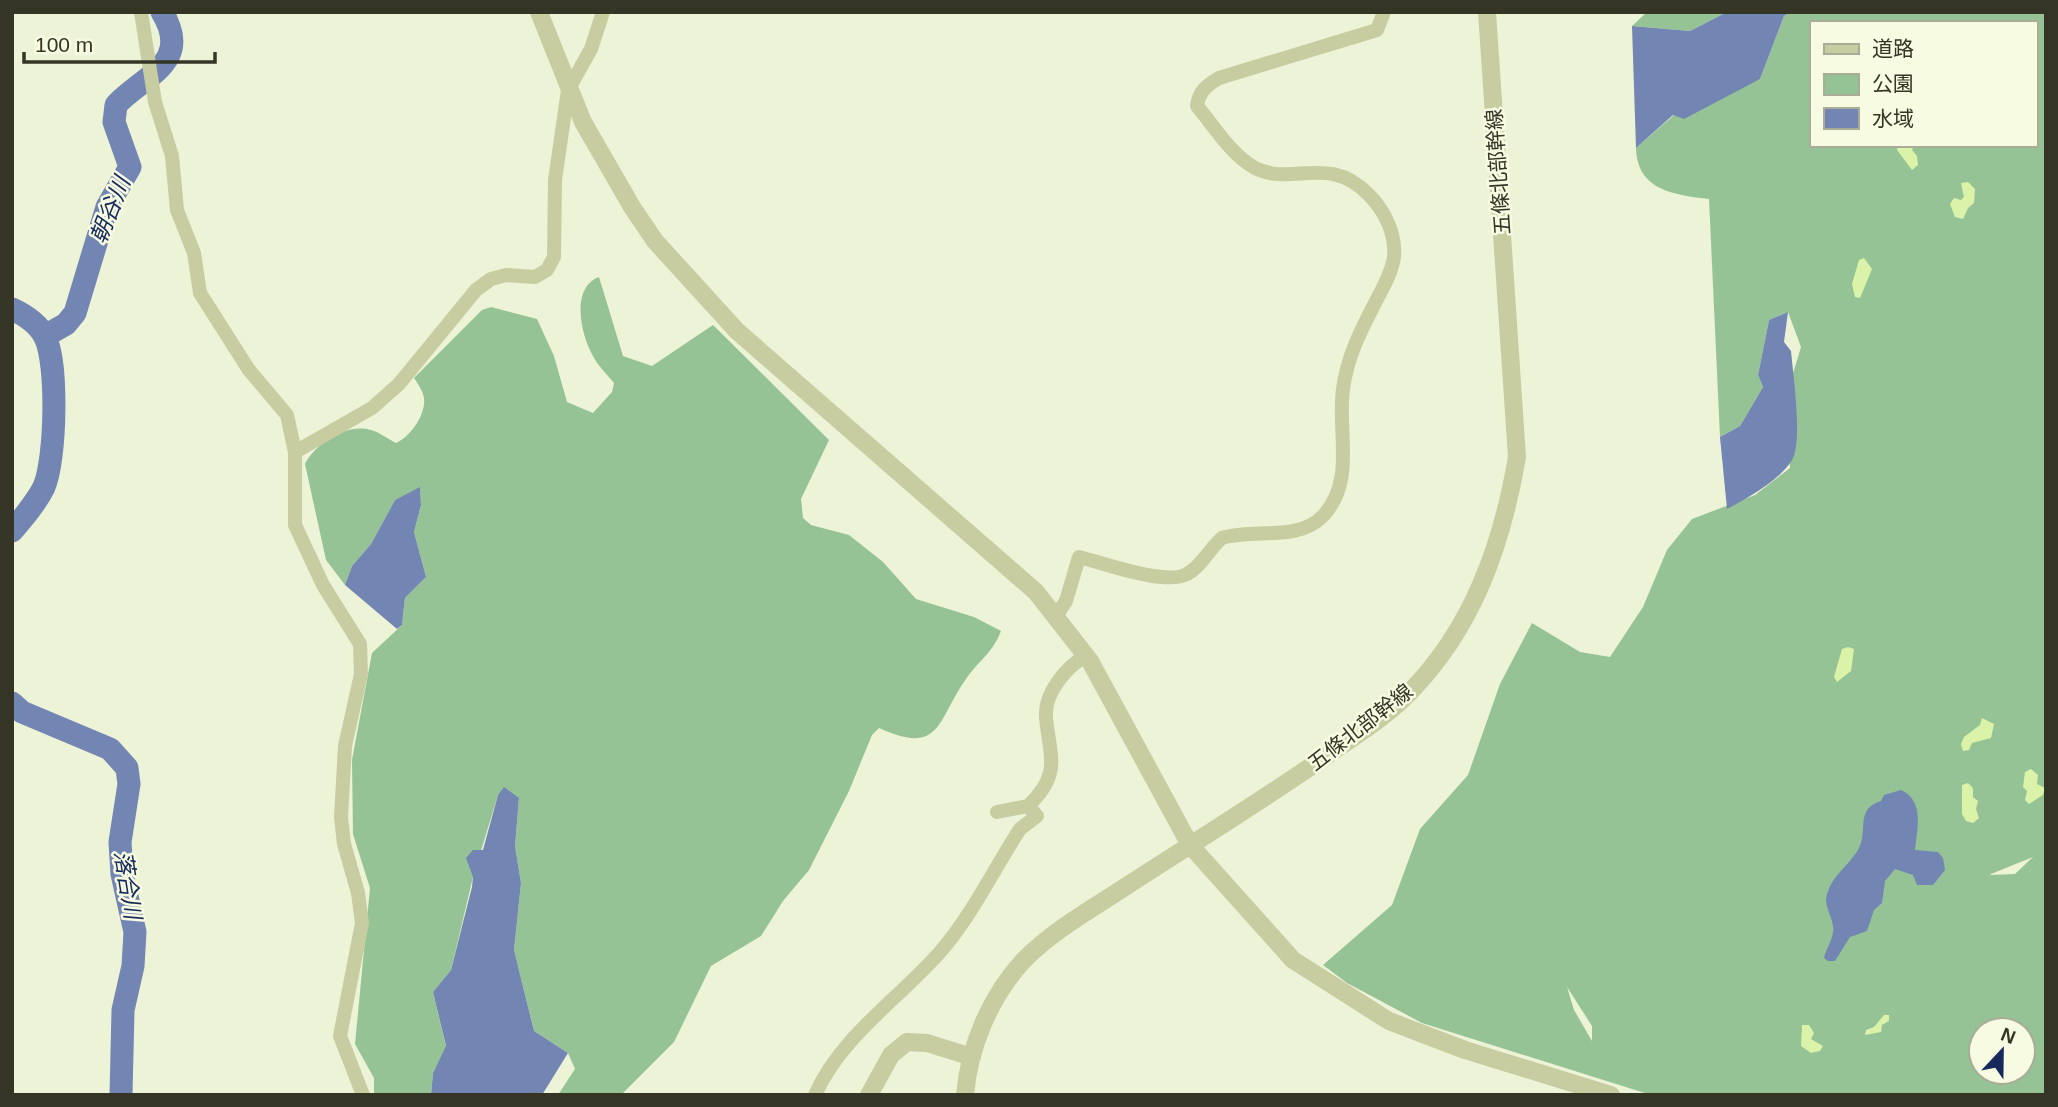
<svg xmlns="http://www.w3.org/2000/svg" width="2058" height="1107" font-family="Helvetica,'Noto Sans JP',sans-serif">
	<style>
		.green { fill: #95c395; fill-rule: evenodd }
		.sand { fill: #dbf3a8 }
		.water { fill: #7285b3 }
		.lines { fill: none; stroke-linecap: round; stroke-linejoin: round }
		.river { stroke: #7285b3; stroke-width: 23 }
		.minor { stroke: #c7cca1; stroke-width: 14 }
		.tertiary { stroke: #c7cca1; stroke-width: 18 }
		.labels { text-anchor: middle; dominant-baseline: central; stroke-width: 5; stroke-linejoin: round; paint-order: stroke }
		.street-label { font-size: 21px; fill: #353525; stroke: #f6fbe2 }
		.water-label { font-size: 23px; font-style: italic; fill: #16295a; stroke: #f6fbe2 }
	</style>
	<rect width="100%" height="100%" fill="#edf3d6"/>
	<path class="green" d="M 1647,12 L 1727,12 L 1690,31 L 1632,26 Z
		M 1790,12 L 2046,12 L 2046,1095 L 1651,1095 L 1422,1023 L 1347,983 L 1323,965 L 1392,905 L 1420,829 L 1468,775 L 1500,684 L 1532,623 L 1580,652 L 1610,657 L 1643,607 L 1667,550 L 1692,519 L 1755,495 L 1790,468 L 1785,400 L 1801,347 L 1788,312 L 1769,320 L 1758,375 L 1763,387 L 1740,426 L 1720,437 L 1709,199 C 1674,195 1637,190 1636,148 L 1674,115 L 1760,79 L 1784,16 ZM 1811,23 L 2035,23 L 2035,145 L 1811,145 ZM 2033,857 L 2015,874 L 1990,875 L 1991,874 ZM 1567,987 L 1592,1026 L 1592,1041 L 1574,1010 ZM 1981,1030 L 2023,1030 L 2023,1072 L 1981,1072 Z
		M 599,277 L 623,356 L 652,366 L 713,325 L 829,440 L 801,499 L 803,518 L 811,525 L 849,535 L 883,562 L 916,599 L 974,617 L 1001,631 C 992,654 979,660 966,679 C 937,719 942,757 879,728 L 872,735 L 849,791 L 809,870 L 783,901 L 761,936 L 711,966 L 674,1042 L 621,1095 L 558,1095 L 575,1069 L 568,1053 L 534,1031 L 514,950 L 521,883 L 515,846 L 519,798 L 498,795 L 473,877 L 451,970 L 433,992 L 446,1047 L 433,1073 L 431,1095 L 374,1095 L 374,1078 L 355,1044 L 370,888 L 353,834 L 352,760 L 372,653 L 402,625 L 405,598 L 426,577 L 414,532 L 421,505 L 420,488 L 395,500 L 371,544 L 352,566 L 345,585 L 326,560 L 305,464 C 316,443 346,423 371,430 C 379,432 388,439 396,443 C 410,437 426,415 424,398 C 423,391 418,384 414,378 L 482,310 L 491,307 L 537,319 L 554,356 L 567,402 L 593,413 L 612,392 L 614,383 C 607,374 598,366 593,356 C 581,335 570,288 599,277 Z"/>
	<path class="sand" d="M 1898,145 L 1914,145 L 1912,150 L 1917,156 L 1918,165 L 1912,170 L 1897,150 Z
		M 1968,182 L 1975,189 L 1974,203 L 1968,208 L 1963,219 L 1955,217 L 1950,204 L 1954,198 L 1961,200 L 1964,197 L 1961,183 Z
		M 1864,258 L 1872,269 L 1860,298 L 1855,297 L 1852,284 L 1859,260 Z
		M 1848,647 L 1854,649 L 1851,671 L 1837,682 L 1834,677 L 1842,649 Z
		M 1982,718 L 1994,724 L 1991,738 L 1972,743 L 1969,750 L 1963,751 L 1961,744 L 1964,737 L 1980,725 Z
		M 2031,769 L 2038,775 L 2037,784 L 2045,788 L 2043,795 L 2029,804 L 2025,800 L 2027,791 L 2023,787 L 2025,772 Z
		M 1968,783 L 1973,788 L 1973,797 L 1978,801 L 1976,809 L 1979,818 L 1973,823 L 1966,821 L 1962,814 L 1962,785 Z
		M 1884,1015 L 1889,1015 L 1889,1021 L 1882,1025 L 1881,1032 L 1865,1035 L 1866,1030 L 1874,1027 Z
		M 1802,1025 L 1809,1025 L 1814,1033 L 1811,1039 L 1823,1046 L 1820,1051 L 1811,1053 L 1801,1046 Z"/>
	<path class="water" d="M 1727,12 L 1790,12 L 1784,16 L 1760,79 L 1684,119 L 1673,115 L 1636,148 L 1632,26 L 1690,31 Z
		M 1788,312 L 1784,342 L 1791,351 C 1793,374 1803,442 1792,460 C 1779,481 1748,498 1727,509 L 1720,437 L 1740,426 L 1763,387 L 1758,375 L 1769,320 Z
		M 420,487 L 421,505 L 414,532 L 426,577 L 405,598 L 402,625 L 397,629 L 345,585 L 352,566 L 371,544 L 395,500 Z
		M 504,787 L 519,798 L 515,846 L 521,883 L 514,950 L 534,1031 L 568,1053 L 542,1095 L 431,1095 L 433,1073 L 446,1046 L 433,992 L 451,970 L 472,887 L 473,877 L 466,858 L 473,850 L 483,850 L 498,795 Z
		M 1901,790 C 1925,801 1917,829 1915,850 L 1938,852 L 1943,858 L 1945,870 L 1933,885 L 1917,885 L 1913,875 L 1895,869 L 1885,881 L 1882,903 L 1874,910 L 1867,931 L 1850,937 L 1835,961 L 1828,961 L 1824,958 C 1826,949 1832,941 1833,932 C 1835,922 1826,910 1826,900 C 1829,877 1847,868 1858,850 C 1869,832 1854,809 1881,801 L 1884,795 Z"/>
	<g class="lines">
		<path class="river" d="M 12,309 C 25,315 38,323 45,337 C 58,363 56,459 44,487 C 36,503 24,517 12,531
			M 45,336 L 66,324 L 75,313 L 107,207 L 130,167 L 114,122 L 116,105 C 144,75 193,63 162,12
			M 12,703 L 22,712 L 110,749 L 127,768 L 129,784 L 120,842 L 122,874 L 135,932 L 133,966 L 123,1010 L 121,1095"/>
		<path class="minor" d="M 141,12 L 155,102 L 172,156 L 177,210 L 194,253 L 200,293 L 249,370 L 287,415 L 295,452 L 295,525 L 323,585 L 360,644 L 361,674 L 345,746 L 341,817 L 344,844 L 358,893 L 362,923 L 340,1036 L 363,1095
			M 295,452 L 372,408 L 399,384 L 476,290 L 491,279 L 506,275 L 535,277 L 547,270 L 554,257 L 555,180 L 568,90 L 591,49 L 603,12
			M 1056,616 L 1066,601 L 1079,557 C 1103,563 1166,586 1187,574 C 1202,566 1209,549 1222,538 C 1254,528 1298,542 1323,516 C 1356,480 1337,433 1343,389 C 1347,358 1360,332 1374,305 C 1381,291 1392,273 1394,257 C 1396,234 1385,211 1369,195 C 1329,153 1293,187 1255,168 C 1231,155 1214,126 1197,106 C 1199,91 1207,85 1219,78 L 1377,30 L 1384,12
			M 997,812 L 1028,806 C 1063,773 1049,755 1046,717 C 1044,693 1067,666 1086,656
			M 815,1095 C 841,1036 900,998 941,951 C 972,915 994,869 1020,829 L 1037,816 L 1028,806"/>
		<path class="tertiary" d="M 539,12 L 583,122 L 632,207 L 655,241 L 737,331 L 1036,592 L 1090,661 L 1190,845 L 1293,960 L 1389,1021 L 1465,1050 L 1611,1095
			M 869,1095 L 891,1055 L 907,1042 L 927,1043 L 972,1057
			M 965,1095 C 969,1047 990,997 1023,961 C 1052,931 1090,910 1125,887 C 1193,843 1263,800 1329,754 C 1356,735 1386,717 1409,693 C 1473,628 1502,545 1517,457 L 1487,12"/>
	</g>
	<g class="labels">
		<g class="street-label">
			<text transform="translate(1498 172) rotate(-94)">五條北部幹線</text>
			<text transform="translate(1360 727) rotate(-38)">五條北部幹線</text>
		</g>
		<g class="water-label">
			<text transform="translate(110 210) rotate(-68)">朝谷川</text>
			<text transform="translate(128 885) rotate(81)">落合川</text>
		</g>
	</g>
	<rect width="2058" height="1107" fill="none" stroke="#353525" stroke-width="28"/>
	<rect x="1810" y="21" width="228" height="126" fill="#f6fbe2" stroke="#a9ac96" stroke-width="2"/>
	<rect x="1824" y="44" width="35" height="10" fill="#c7cca1" stroke="#a9ac96" stroke-width="2"/>
	<text x="1872" y="56" font-size="21" fill="#353525">道路</text>
	<rect x="1824" y="74" width="35" height="21" fill="#95c395" stroke="#a9ac96" stroke-width="2"/>
	<text x="1872" y="91" font-size="21" fill="#353525">公園</text>
	<rect x="1824" y="108" width="35" height="21" fill="#7285b3" stroke="#a9ac96" stroke-width="2"/>
	<text x="1872" y="126" font-size="21" fill="#353525">水域</text>
	<g transform="translate(2002 1051) rotate(22)"><circle r="33" fill="#f6fbe2" stroke="#a9ac96" stroke-width="2"/>
	<path d="M0-5L12 26L0 18L-12 26Z" fill="#16295a"/>
	<text y="-10" font-size="19" font-weight="bold" text-anchor="middle" fill="#353525">N</text>
	</g>
	<path d="M24 52v10h191v-10" fill="none" stroke="#353525" stroke-width="3.5"/>
	<text x="35" y="52" font-size="21" fill="#353525" stroke="#f6fbe2" stroke-width="5" paint-order="stroke">100 m</text>
</svg>
